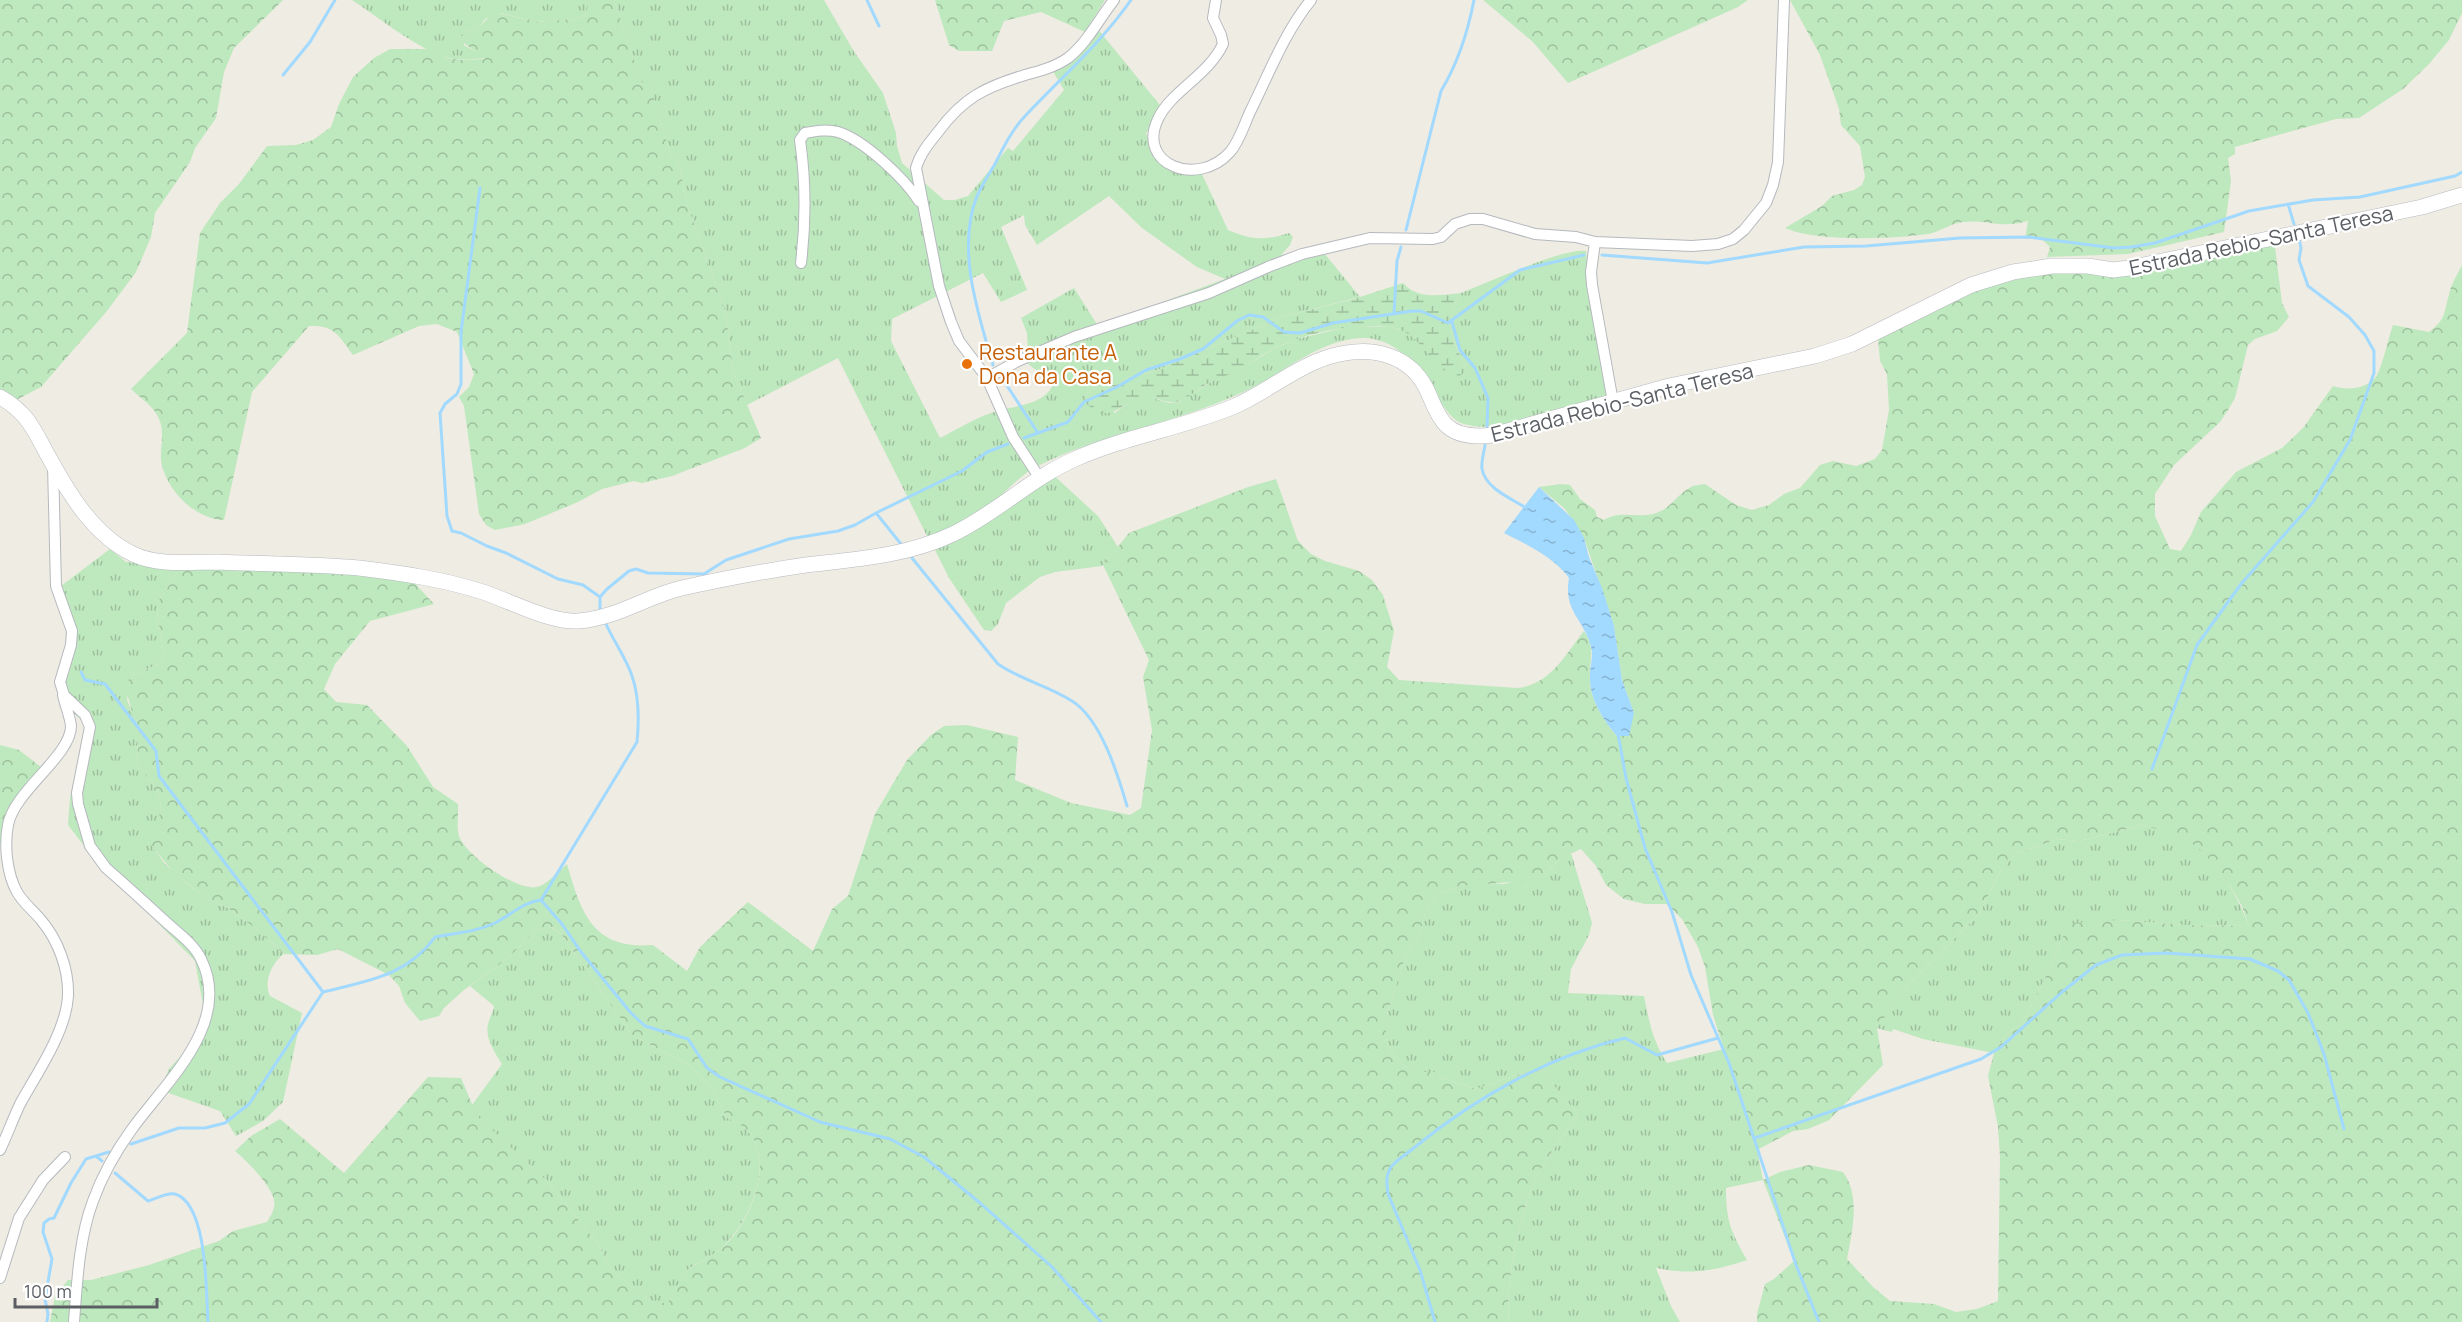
<svg xmlns="http://www.w3.org/2000/svg" width="2462" height="1322" font-family="Manrope,sans-serif">
	<style>
		.grass { fill: url(#grass-tufts); fill-rule: evenodd }
		.forest { fill: url(#forest-crowns) }
		.wetland { fill: url(#wetland-marsh) }
		.water { fill: url(#water-ripples) }
		.lines { fill: none; stroke-linecap: round; stroke-linejoin: round }
		.stream { stroke: #a2d9ff; stroke-width: 3 }
		.street-casing { stroke: #b5b9be; stroke-width: 12 }
		.secondary-casing { stroke: #b6bac0; stroke-width: 16 }
		.street { stroke: #fff; stroke-width: 10 }
		.secondary { stroke: #fff; stroke-width: 15 }
		.food-dot { fill: #e8710a; stroke: #fff; stroke-width: 2 }
		.labels { text-anchor: middle; dominant-baseline: central; stroke-width: 4.5; stroke-linejoin: round; paint-order: stroke }
		.street-label { font-size: 21px; fill: #5b5f64; stroke: #fff }
		.food-label { font-size: 21px; fill: #c56008; stroke: #fff; text-anchor: start }
	</style>
	<defs>
		<pattern id="grass-tufts" width="24" height="20" patternUnits="userSpaceOnUse" patternTransform="scale(1.5)"><rect width="24" height="20" fill="#bee8bd"/><path d="M3 7l-1-3M5 7V3M7 7l1-3M15 17l-1-3M17 17v-4M19 17l1-3" fill="none" stroke="#9dbf9d"/></pattern>
		<pattern id="forest-crowns" width="20" height="18" patternUnits="userSpaceOnUse" patternTransform="scale(1.5)"><rect width="20" height="18" fill="#bee8bd"/><path d="M2 6a3 3 0 1 1 6 0M12 15a3 3 0 1 1 6 0" fill="none" stroke="#9dbf9d"/></pattern>
		<pattern id="wetland-marsh" width="20" height="14" patternUnits="userSpaceOnUse" patternTransform="scale(1.5)"><rect width="20" height="14" fill="#bee8bd"/><path d="M1 5h8M5 5V1M11 12h8M15 12V8" fill="none" stroke="#9dbf9d"/></pattern>
		<pattern id="water-ripples" width="26" height="14" patternUnits="userSpaceOnUse" patternTransform="scale(1.5)"><rect width="26" height="14" fill="#a2d9ff"/><path d="M2 4q2-2 4 0t4 0M15 11q2-2 4 0t4 0" fill="none" stroke="#87b3d2"/></pattern>
	</defs>
	<rect width="100%" height="100%" fill="#efece3"/>
	<path class="grass" d="M 352,0 L 587,0 L 589,5 L 585,15 L 575,19 L 536,22 L 500,13 L 485,19 L 480,26 L 462,34 L 464,45 L 486,58 C 474,59 461,61 449,58 C 420,51 378,17 352,0 Z
		M 614,0 L 824,0 L 853,50 L 883,93 L 896,133 L 897,146 L 902,163 L 944,200 L 955,200 L 968,196 L 1008,148 L 1013,151 L 1064,90 L 1051,68 L 1085,33 L 1092,22 L 1164,110 L 1146,133 L 1153,152 L 1181,173 L 1192,174 L 1201,172 L 1228,230 C 1252,240 1264,241 1289,233 L 1293,237 L 1290,245 L 1281,255 L 1320,248 L 1360,297 L 1285,316 L 1153,372 L 1128,377 L 1120,384 L 1099,387 L 1086,393 L 1115,413 L 1131,400 L 1149,397 L 1169,403 L 1179,402 L 1214,380 L 1241,369 L 1273,349 L 1297,339 L 1351,326 L 1391,327 L 1405,331 L 1420,342 L 1430,355 L 1467,371 C 1454,338 1441,327 1461,293 C 1487,283 1562,248 1586,251 L 1590,301 L 1610,395 C 1569,407 1507,436 1464,424 C 1452,421 1446,409 1439,400 C 1420,373 1402,340 1366,338 C 1325,337 1290,368 1255,386 C 1187,422 1106,431 1038,466 C 1021,474 1007,491 992,503 C 972,517 950,528 928,538 L 838,358 L 747,405 L 733,371 L 726,314 L 687,204 L 681,172 L 676,159 L 671,156 L 649,83 L 642,84 ZM 1109,196 L 1142,228 L 1197,267 L 1225,279 L 1098,326 L 1074,288 L 1021,318 L 1027,333 L 1028,353 L 1024,358 C 1027,367 1045,373 1053,385 C 1042,407 1012,405 991,413 C 973,419 956,430 940,438 L 891,341 L 892,319 L 983,273 L 1001,302 L 1027,290 L 1001,227 L 1024,215 L 1025,225 L 1037,245 Z
		M 1049,471 L 1098,516 L 1118,547 L 1102,566 L 1055,572 L 1040,577 L 1006,603 L 998,624 L 991,631 L 984,630 L 949,578 L 933,546 Z
		M 110,549 L 126,562 L 181,567 L 159,600 L 157,611 L 164,657 L 161,663 L 131,676 L 127,700 L 133,714 L 138,734 L 137,767 C 164,789 169,812 147,839 L 165,864 L 185,882 L 207,899 L 228,908 L 255,928 L 284,954 C 272,962 263,982 270,996 L 302,1013 L 283,1102 L 263,1121 L 236,1136 L 220,1111 L 160,1090 L 169,1069 L 198,1037 L 204,1010 L 195,961 L 88,851 L 68,825 L 70,798 L 85,725 C 78,714 63,708 58,695 C 51,675 65,655 68,636 C 69,625 56,603 53,592 Z
		M 2144,825 C 2157,829 2171,832 2184,838 C 2213,851 2239,898 2249,926 L 2185,925 L 2119,920 L 2060,941 L 2053,962 L 2023,1021 L 2006,1035 L 1994,1053 L 1923,1039 L 1893,1029 L 1892,1032 L 1876,1028 L 1905,988 L 1979,914 L 2001,870 L 2016,854 L 2057,839 L 2079,841 Z
		M 1571,853 L 1592,923 L 1589,935 L 1571,969 L 1568,993 L 1644,996 C 1649,1021 1653,1042 1667,1063 L 1724,1049 L 1757,1150 L 1763,1180 L 1726,1188 C 1726,1221 1731,1232 1747,1260 C 1715,1271 1690,1275 1656,1268 L 1671,1306 L 1680,1322 L 1509,1322 C 1505,1285 1519,1220 1533,1185 C 1543,1161 1564,1136 1578,1114 L 1557,1090 L 1545,1071 L 1522,1073 L 1476,1089 L 1438,1077 L 1434,1072 L 1413,1072 L 1395,1059 L 1386,1039 L 1386,1018 L 1406,954 L 1419,936 L 1425,914 L 1437,895 L 1460,886 L 1482,883 L 1504,884 L 1546,873 L 1561,858 Z
		M 551,927 L 562,935 L 632,1035 L 689,1065 L 712,1089 L 727,1118 C 781,1137 758,1207 730,1239 C 725,1246 717,1252 709,1257 C 702,1262 691,1265 686,1272 C 678,1282 676,1293 667,1303 L 654,1303 L 618,1276 L 609,1265 L 598,1244 L 546,1180 L 476,1116 L 472,1105 L 502,1064 C 495,1053 483,1036 489,1021 C 491,1015 493,1013 494,1006 L 470,986 L 507,959 L 536,930 Z"/>
	<path class="forest" d="M 0,0 L 283,0 L 234,48 L 224,72 L 216,118 L 195,148 L 190,162 L 155,213 L 151,237 L 136,272 L 107,311 L 41,387 L 16,400 L 0,389 Z
		M 587,0 L 614,0 L 642,83 L 649,82 L 671,156 L 676,159 L 681,172 L 687,204 L 726,314 L 733,371 L 761,438 L 745,448 L 672,476 L 642,483 L 634,481 L 602,489 L 578,502 L 525,524 L 495,530 L 486,525 L 479,514 L 464,406 L 459,397 L 469,387 L 474,374 L 457,332 L 437,324 L 419,326 L 353,355 C 338,335 335,325 309,326 L 252,392 L 224,520 C 194,519 165,489 161,460 C 160,446 165,432 159,419 C 153,405 141,399 131,389 L 187,333 L 200,233 L 220,203 L 239,184 L 267,146 L 296,145 L 313,140 L 331,127 L 339,104 L 353,77 L 374,58 L 390,49 L 427,49 L 447,58 L 460,60 L 485,59 L 460,40 L 462,34 L 480,26 L 494,12 L 536,22 L 575,19 L 585,15 L 588,5 Z
		M 935,0 L 1105,0 L 1085,32 L 1041,12 L 1004,21 L 992,51 L 959,51 L 949,45 Z
		M 1483,0 L 1748,0 L 1738,7 L 1568,83 L 1533,42 Z
		M 1790,0 L 2462,0 L 2462,13 L 2449,40 L 2429,64 L 2403,89 L 2359,118 L 2336,119 L 2235,147 L 2235,154 L 2228,158 L 2231,181 L 2224,232 L 2128,254 L 2047,257 L 2050,247 L 2040,237 L 2025,239 L 2028,221 C 2000,229 1988,219 1963,222 C 1951,223 1940,232 1928,234 C 1895,239 1815,242 1785,228 L 1822,206 L 1832,196 L 1854,190 L 1862,185 L 1865,177 L 1860,146 L 1841,125 L 1839,109 L 1820,55 Z
		M 2274,239 L 2282,303 L 2289,317 L 2277,331 L 2255,339 L 2248,345 L 2235,398 L 2228,410 L 2220,422 L 2174,465 L 2155,494 L 2155,516 L 2170,549 L 2181,551 L 2191,535 L 2201,512 L 2236,472 L 2282,448 L 2303,428 L 2333,386 C 2346,391 2369,389 2377,375 C 2383,364 2388,339 2393,325 L 2429,332 C 2447,319 2444,311 2450,291 C 2452,282 2458,274 2462,265 L 2462,1322 L 1757,1322 L 1757,1314 L 1765,1284 L 1774,1279 L 1794,1261 L 1763,1180 L 1780,1172 L 1809,1165 L 1843,1172 C 1861,1196 1852,1232 1847,1259 L 1873,1287 L 1890,1301 L 1934,1304 L 1956,1312 L 1977,1309 L 1998,1301 L 2000,1157 L 1998,1127 L 1988,1076 L 1994,1053 L 2006,1035 L 2023,1021 L 2053,962 L 2060,941 L 2074,923 L 2119,920 L 2185,925 L 2249,926 L 2242,906 L 2230,886 L 2203,852 L 2186,839 L 2144,825 L 2079,841 L 2057,839 L 2016,854 L 2001,870 L 1979,914 L 1905,988 L 1877,1028 L 1883,1065 L 1829,1120 L 1808,1129 L 1793,1131 L 1757,1150 L 1713,1015 L 1705,967 L 1698,947 L 1682,919 L 1667,904 L 1645,904 L 1624,899 L 1606,885 L 1596,866 L 1581,849 L 1561,858 L 1546,873 L 1525,881 L 1460,886 L 1437,895 L 1425,914 L 1419,936 L 1406,954 L 1386,1018 L 1386,1039 L 1395,1059 L 1413,1072 L 1434,1072 L 1438,1077 L 1476,1089 L 1522,1073 L 1545,1071 L 1557,1090 L 1578,1114 C 1564,1136 1543,1161 1533,1185 C 1519,1219 1505,1285 1509,1322 L 50,1322 L 55,1296 L 68,1280 L 91,1280 L 149,1265 L 219,1241 L 233,1231 L 267,1222 C 271,1215 276,1208 274,1200 C 271,1185 246,1160 235,1151 L 251,1136 L 280,1119 L 344,1173 L 428,1077 L 461,1078 L 477,1116 L 546,1180 L 598,1244 L 609,1265 L 618,1276 L 654,1303 L 667,1303 C 676,1293 678,1282 686,1272 C 692,1265 702,1262 709,1257 C 717,1252 725,1246 731,1239 C 758,1207 781,1137 727,1118 L 712,1089 L 689,1065 L 632,1035 L 562,935 L 552,927 L 536,930 L 507,959 L 464,990 L 444,1008 L 439,1016 L 420,1021 L 405,1003 L 399,986 L 389,975 L 338,949 L 317,955 L 284,954 L 255,928 L 228,908 L 207,899 L 174,873 L 146,839 C 169,812 164,789 137,767 L 138,734 L 125,686 L 131,676 L 161,663 L 164,657 L 157,611 L 159,600 L 181,567 L 406,574 L 434,604 L 370,621 L 335,664 L 324,689 L 336,702 L 367,705 L 407,746 L 433,787 L 458,804 C 459,815 456,826 459,836 C 465,855 518,892 537,887 C 548,884 558,871 567,864 C 581,913 593,950 653,945 L 687,971 L 700,947 L 748,902 L 813,951 L 832,909 L 848,896 L 875,814 L 907,760 L 931,735 L 944,726 L 967,725 L 1018,737 L 1015,780 L 1071,803 L 1130,815 L 1141,808 L 1152,730 L 1143,677 L 1149,660 L 1103,565 L 1129,533 L 1248,487 L 1276,479 L 1298,541 L 1311,554 L 1325,561 L 1359,571 L 1372,580 L 1383,595 L 1394,631 L 1387,667 L 1399,680 L 1517,688 C 1550,685 1565,655 1584,631 C 1597,652 1588,660 1590,681 C 1591,702 1604,721 1617,736 L 1634,713 L 1622,680 L 1614,626 L 1584,538 L 1565,509 L 1539,487 C 1552,486 1557,483 1570,485 L 1580,499 L 1595,510 L 1597,517 L 1604,520 C 1619,510 1636,518 1653,514 C 1670,510 1677,494 1691,487 C 1694,485 1701,485 1705,484 L 1736,505 L 1752,510 L 1769,505 L 1784,494 L 1800,488 L 1820,465 L 1833,461 L 1856,466 L 1875,459 L 1882,450 L 1889,410 L 1887,374 L 1880,361 L 1877,326 L 1969,283 L 2053,272 L 2131,270 Z
		M 0,745 L 19,750 L 41,767 L 27,790 L 6,814 L 6,843 L 0,843 Z"/>
	<path class="wetland" d="M 1403,283 C 1418,300 1440,295 1461,293 C 1441,327 1454,339 1467,371 L 1459,376 C 1454,374 1448,372 1443,368 C 1425,354 1415,330 1390,327 C 1352,323 1310,332 1275,348 C 1262,354 1252,363 1240,370 C 1232,374 1223,376 1215,380 C 1202,385 1192,396 1180,401 C 1169,405 1160,398 1149,398 C 1118,396 1117,430 1084,402 L 1086,393 L 1099,387 L 1120,384 L 1128,377 L 1153,372 L 1285,316 L 1354,299 Z"/>
	<path class="water" d="M 1539,487 L 1574,520 L 1584,538 L 1589,557 L 1602,588 L 1614,626 L 1622,680 L 1634,713 L 1629,736 L 1617,736 C 1604,721 1590,700 1590,679 C 1589,668 1594,657 1591,647 C 1584,619 1563,612 1569,578 C 1555,558 1526,544 1504,533 Z"/>
	<g class="lines">
		<path class="stream" d="M 867,0 L 879,26
			M 283,75 L 310,42 L 335,0
			M 480,188 L 461,332 L 461,384 L 457,394 L 445,404 L 440,413 L 447,516 L 452,531 L 461,533 L 487,546 L 506,553 L 558,579 L 583,585 L 600,597
			M 2288,204 L 2294,224
			M 1406,230 L 1441,91 C 1458,63 1468,31 1474,0
			M 1602,255 L 1707,263 L 1804,247 L 1866,246 L 1960,238 L 2029,237 L 2114,248 L 2132,247 L 2155,243 L 2249,211 L 2313,200 L 2360,197 L 2455,176 L 2462,172
			M 1394,313 L 1397,261 L 1401,247
			M 1452,322 L 1460,350 L 1475,368 L 1488,398 L 1487,427
			M 993,365 C 978,313 956,249 977,196 C 982,185 989,174 995,164 C 1004,146 1013,128 1027,114 C 1063,76 1101,43 1131,0
			M 1002,378 L 1038,433
			M 1024,438 L 1068,422 L 1084,402 L 1117,387 L 1146,370 L 1180,359 L 1203,349 L 1237,321 L 1249,315 L 1263,317 L 1284,332 L 1300,333 L 1333,323 L 1412,311 L 1421,311 L 1448,323 L 1520,270 L 1584,255
			M 1485,445 C 1484,453 1481,461 1482,469 C 1486,489 1511,498 1526,508
			M 876,513 L 901,544
			M 912,558 L 998,664 C 1021,680 1049,686 1072,701 C 1101,719 1118,775 1127,806
			M 600,608 L 600,597 L 607,589 L 629,571 L 636,569 L 648,573 L 704,574 L 726,560 L 789,539 L 838,531 L 855,525 L 876,513 L 962,471 L 987,452 L 1008,444
			M 81,672 L 85,680 L 105,684 L 156,751 L 159,776 L 323,992
			M 1618,734 L 1626,778 L 1645,848 L 1672,912 L 1691,975 L 1729,1063 L 1796,1265 L 1819,1322
			M 2152,769 L 2197,645 L 2241,584 L 2313,502 L 2350,440 L 2374,373 L 2374,351 L 2365,335 L 2349,317 L 2308,286 L 2299,260 L 2301,248 L 2299,238
			M 541,900 L 562,924 L 581,952 L 631,1013 L 645,1026 L 688,1039 L 707,1068 L 720,1077 L 820,1122 L 890,1139 L 924,1157 L 980,1203 L 1051,1266 L 1101,1322
			M 1755,1138 L 1981,1059 L 2001,1047 L 2062,992 L 2096,965 L 2122,955 L 2166,953 L 2250,959 L 2278,971 L 2289,980 L 2308,1013 L 2324,1054 L 2344,1129
			M 131,1144 L 179,1128 L 205,1128 L 225,1123 L 249,1104 L 323,992 C 367,981 407,976 435,937 C 455,933 476,932 495,923 C 511,915 523,902 541,900 L 637,742 C 639,722 639,696 632,676 C 626,658 614,642 606,624
			M 96,1156 L 102,1161
			M 115,1173 L 148,1201 C 156,1199 167,1192 175,1194 C 208,1204 206,1293 208,1322
			M 47,1322 L 48,1314 L 45,1299 L 52,1259 L 43,1232 L 44,1223 L 49,1219 L 54,1218 L 71,1183 L 86,1159 L 109,1152
			M 1435,1322 L 1420,1270 L 1388,1194 C 1387,1185 1385,1176 1391,1167 C 1396,1160 1408,1153 1415,1147 C 1475,1098 1549,1056 1625,1038 L 1657,1055 L 1718,1038"/>
		<g class="street-casing">
			<path id="street" d="M 1216,0 L 1213,18 L 1221,35 L 1223,44 C 1208,76 1171,91 1158,119 C 1136,165 1198,188 1230,152 C 1239,142 1244,125 1250,112 C 1269,74 1284,33 1311,0
				M 1595,242 L 1591,272 L 1592,285 L 1613,402
				M 801,263 C 806,221 806,182 800,140 L 805,133 C 816,131 827,129 838,132 C 864,140 904,178 919,201
				M 987,378 L 1018,361 L 1074,337 L 1209,293 L 1268,267 L 1302,254 L 1370,238 L 1433,239 L 1441,237 L 1455,224 L 1470,219 L 1483,219 L 1535,234 L 1576,237 L 1595,242 L 1692,246 L 1718,244 L 1733,239 L 1744,230 L 1766,203 L 1773,185 L 1778,162 L 1784,0
				M 53,465 L 56,586 L 72,631 L 71,645 L 60,682 L 64,695 L 85,715 L 90,727 L 77,793 L 78,804 L 90,846 L 106,868 C 126,885 146,904 166,922 C 178,933 194,944 201,959 C 233,1023 166,1082 132,1129 C 116,1151 102,1176 93,1201 C 79,1238 77,1283 74,1322
				M 1039,477 L 1013,437 L 987,378 L 959,341 L 951,322 L 939,286 L 916,168 C 920,154 929,143 938,132 C 963,98 985,87 1025,75 C 1040,71 1055,67 1068,58 C 1087,43 1099,19 1114,0
				M 0,1150 C 7,1135 13,1119 20,1104 C 37,1073 66,1032 68,996 C 69,969 58,940 41,920 C 33,910 23,903 17,892 C 7,874 4,846 8,825 C 14,791 71,756 71,726 C 70,716 65,705 63,695
				M 0,1278 L 19,1218 L 43,1180 L 65,1157"/>
		</g>
		<g class="secondary-casing">
			<path id="secondary" d="M 0,397 C 30,414 35,433 51,461 C 71,497 95,536 133,554 C 157,566 189,562 216,562 C 263,564 311,564 359,568 C 400,573 443,579 483,592 C 510,601 551,623 578,621 C 615,619 647,596 682,588 C 723,579 764,571 806,565 C 857,559 907,556 953,534 C 997,513 1031,478 1075,459 C 1126,436 1183,428 1235,406 C 1269,391 1303,361 1340,354 C 1374,347 1409,355 1426,388 C 1432,400 1436,415 1446,425 C 1458,437 1477,437 1493,435 L 1669,386 L 1815,356 L 1852,344 L 1971,285 L 2013,272 L 2052,266 L 2088,266 L 2113,270 L 2129,268 L 2422,207 L 2462,195"/>
		</g>
		<use href="#street" class="street"/>
		<use href="#secondary" class="secondary"/>
	</g>
	<circle class="food-dot" cx="967" cy="364" r="6"/>
	<g class="labels">
		<g class="street-label">
			<text transform="translate(2261 240) rotate(-12)">Estrada Rebio-Santa Teresa</text>
			<text transform="translate(1622 402) rotate(-14)">Estrada Rebio-Santa Teresa</text>
		</g>
		<g class="food-label">
			<text x="979" y="352">Restaurante A<tspan x="979" dy="24">Dona da Casa</tspan></text>
		</g>
	</g>
	<path d="M15 1298v9h142v-9" fill="none" stroke="#5b5f64" stroke-width="3"/>
	<text x="24" y="1298" font-size="18" fill="#5b5f64" stroke="#ffffff" stroke-width="4.5" paint-order="stroke">100 m</text>
</svg>
